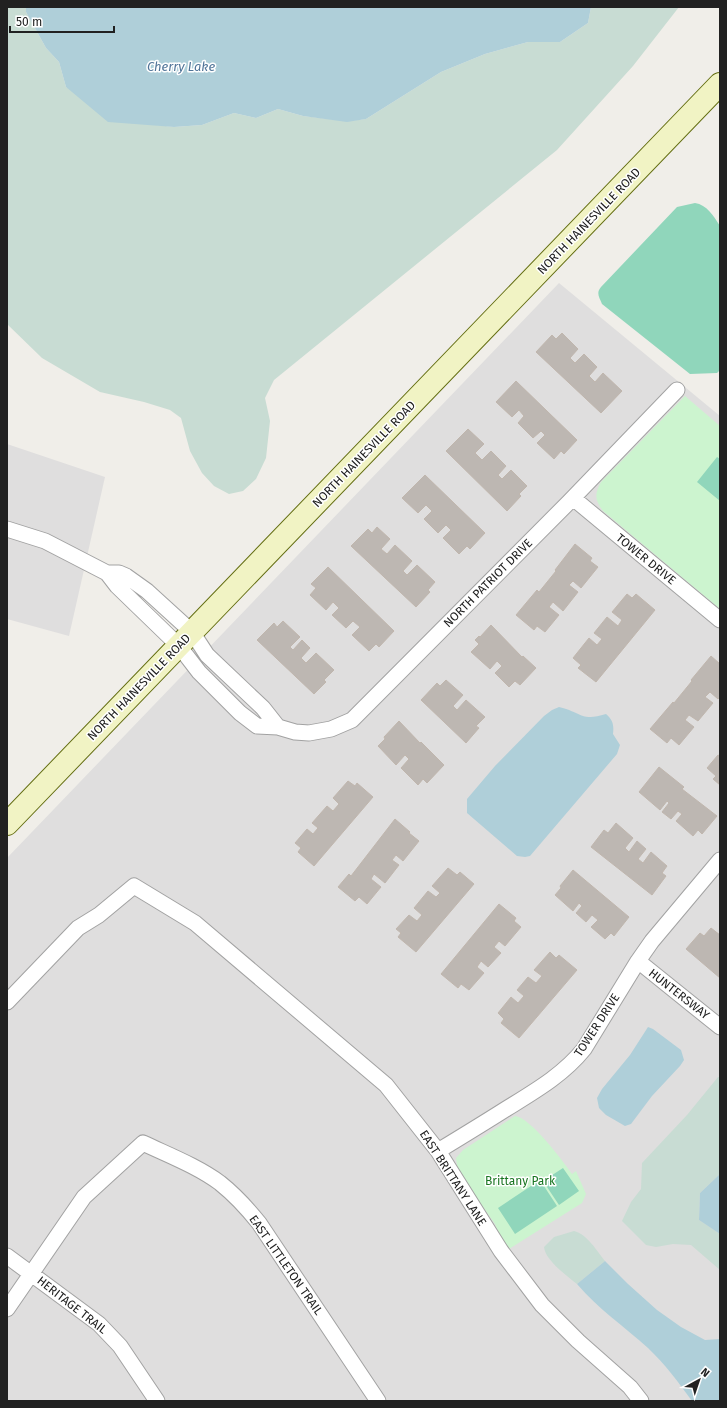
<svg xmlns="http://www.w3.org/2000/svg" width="727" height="1408" font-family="'Fira Sans',sans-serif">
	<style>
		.residential { fill: #dfdede }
		.wetland { fill: #c8dcd3 }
		.park { fill: #ccf4cf }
		.pitch { fill: #90d6bb }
		.water { fill: #afcfd9 }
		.building { fill: #bdb7b2; stroke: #c0b6ad }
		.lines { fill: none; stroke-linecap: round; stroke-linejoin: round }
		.minor-casing { stroke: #a2a2a2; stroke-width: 17 }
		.secondary-casing { stroke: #646e12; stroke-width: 24 }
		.minor { stroke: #fff; stroke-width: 15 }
		.secondary { stroke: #f1f3c4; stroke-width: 22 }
		.labels { text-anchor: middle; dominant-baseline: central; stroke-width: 3; stroke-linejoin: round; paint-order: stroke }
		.street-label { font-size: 12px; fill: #212121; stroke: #fff }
		.park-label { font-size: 12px; fill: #197521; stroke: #fff }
		.water-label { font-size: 13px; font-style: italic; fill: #507498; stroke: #fff }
	</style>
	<rect width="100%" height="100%" fill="#f0eee9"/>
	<path class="residential" d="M 559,283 L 720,416 L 720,1401 L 7,1401 L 7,858 Z
		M 7,444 L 105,477 L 69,636 L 7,619 Z"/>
	<path class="wetland" d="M 7,7 L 26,7 L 26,12 L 46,48 L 59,62 L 66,87 L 148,124 L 174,127 L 202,125 L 234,113 L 256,118 L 278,109 L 303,116 L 347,121 L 366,119 L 441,72 L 485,54 L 528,42 L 560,42 L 588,23 L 591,7 L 679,7 L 633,66 L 557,150 L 274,380 L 265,398 L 270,421 L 266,458 L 256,479 L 243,491 L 229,494 L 214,486 L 202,473 L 190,451 L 181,418 L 170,410 L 144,402 L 100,392 L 42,358 L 7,324 Z
		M 718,1077 L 720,1077 L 720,1174 L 700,1193 L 699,1220 L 720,1234 L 720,1270 L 691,1245 L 673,1244 L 656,1247 L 646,1245 L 622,1221 L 631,1202 L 641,1189 L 642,1163 L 687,1115 Z
		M 574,1231 C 587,1234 597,1251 605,1261 L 577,1284 C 567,1276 545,1260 544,1247 L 554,1237 Z"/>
	<path class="park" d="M 685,396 L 720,426 L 720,609 L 603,511 C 595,500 594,495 601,482 Z
		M 515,1116 C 530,1117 563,1161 572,1174 L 576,1171 L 586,1194 L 582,1203 L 509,1249 L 500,1237 L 495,1224 L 463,1179 L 457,1166 L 456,1158 L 463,1150 Z"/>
	<path class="pitch" d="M 695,203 C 707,205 713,215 720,226 L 720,370 L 717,373 L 690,374 L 602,304 C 599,297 596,293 601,287 L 677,207 Z
		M 717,457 L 720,459 L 720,501 L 697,482 Z
		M 563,1168 L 579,1191 L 559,1205 L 543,1181 Z
		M 540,1180 L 557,1206 L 515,1234 L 498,1208 Z"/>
	<path class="water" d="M 26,7 L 591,7 L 588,23 L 560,42 L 528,42 L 485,54 L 441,72 L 366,119 L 347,122 L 303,116 L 278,109 L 256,118 L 234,113 L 202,125 L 174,127 L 108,122 L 66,87 L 59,62 L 46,48 L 26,12 Z
		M 559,707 C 581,712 581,722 606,714 C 613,720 614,725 613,734 L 620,745 L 617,754 L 530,856 L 525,857 L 517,856 L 467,813 L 467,799 L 495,766 L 544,716 L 552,710 Z
		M 648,1027 L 653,1029 L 681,1050 L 684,1060 L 680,1066 L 652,1096 L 631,1124 L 625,1126 L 606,1115 L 599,1108 L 597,1098 L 602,1089 L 630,1055 Z
		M 720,1174 L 720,1234 L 699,1220 L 700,1193 Z
		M 605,1261 L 628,1284 L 657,1310 L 681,1327 L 705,1340 L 720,1339 L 720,1401 L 692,1401 C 679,1383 665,1364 648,1348 C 625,1327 598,1309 577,1284 Z"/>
	<path class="building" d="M 562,333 L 578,349 L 570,358 L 575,363 L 584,354 L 597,367 L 589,376 L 595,382 L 603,373 L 622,391 L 601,413 L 536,352 L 552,335 L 556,339 Z
		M 516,381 L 577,440 L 564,454 L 561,451 L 554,459 L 537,443 L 545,435 L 541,431 L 533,438 L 518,423 L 524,416 L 519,410 L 512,417 L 496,402 Z
		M 468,429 L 484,444 L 475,453 L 482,460 L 491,451 L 506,466 L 498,475 L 502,479 L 511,470 L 527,486 L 519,494 L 521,496 L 507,511 L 446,451 Z
		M 425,475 L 485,533 L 470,549 L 467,546 L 459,554 L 443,538 L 451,530 L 446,525 L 438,533 L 424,519 L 432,511 L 426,505 L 418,513 L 402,498 Z
		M 377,527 L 390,539 L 381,549 L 387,554 L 395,545 L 412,561 L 403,571 L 407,575 L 417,565 L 435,582 L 428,590 L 430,592 L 416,607 L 351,546 L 368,529 L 372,533 Z
		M 575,544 L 592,558 L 590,561 L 598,567 L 581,588 L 573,581 L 569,585 L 578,592 L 563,611 L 553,602 L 549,607 L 559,615 L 545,632 L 537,626 L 534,630 L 516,615 L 537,590 L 539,592 L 556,571 L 555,570 Z
		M 328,567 L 394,631 L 379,647 L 376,644 L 369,651 L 352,635 L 360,627 L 353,621 L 346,628 L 332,615 L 339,608 L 333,602 L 326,610 L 310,595 L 316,588 L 311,584 Z
		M 627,594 L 632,598 L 636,594 L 655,610 L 596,682 L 578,668 L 581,665 L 573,658 L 589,638 L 597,645 L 602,639 L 594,633 L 607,617 L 618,626 L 622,620 L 612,612 Z
		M 283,621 L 300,637 L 290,647 L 293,650 L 302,640 L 310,648 L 301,658 L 306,663 L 316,653 L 334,670 L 324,680 L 326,682 L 314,694 L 257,640 L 274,623 L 277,627 Z
		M 491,625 L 522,657 L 523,656 L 536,668 L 520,685 L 515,681 L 509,687 L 495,673 L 502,666 L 497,661 L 490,669 L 471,652 L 479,644 L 475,640 L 479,636 L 480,637 Z
		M 711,656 L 720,664 L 720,697 L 718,699 L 710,692 L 705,697 L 713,703 L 698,721 L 689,715 L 685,720 L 694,727 L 679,745 L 671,738 L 667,743 L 650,729 L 673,702 L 674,703 L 692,681 L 691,680 Z
		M 446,680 L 463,695 L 453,706 L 457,710 L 466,700 L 485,717 L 476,726 L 479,728 L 466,743 L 421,700 L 437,683 L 440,686 Z
		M 399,721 L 420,743 L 421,742 L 444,765 L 427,783 L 423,779 L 418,785 L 401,768 L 409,759 L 405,755 L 396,765 L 378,746 L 385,739 L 384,737 Z
		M 718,755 L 720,756 L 720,785 L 713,779 L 716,776 L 707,768 Z
		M 659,767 L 684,787 L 682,789 L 717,816 L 702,834 L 698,830 L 693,836 L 676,821 L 682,814 L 678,811 L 671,819 L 662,812 L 669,803 L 667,801 L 660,810 L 639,792 Z
		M 348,781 L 355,786 L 357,783 L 373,797 L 314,866 L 298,852 L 301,848 L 295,843 L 307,829 L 313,834 L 318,828 L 312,823 L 327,806 L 333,811 L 339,804 L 333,798 Z
		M 395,819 L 410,832 L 409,833 L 419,841 L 403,861 L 396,855 L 392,860 L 399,865 L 385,883 L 374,874 L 371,879 L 381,887 L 367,904 L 359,897 L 355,901 L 338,887 L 349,874 L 351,876 Z
		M 616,823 L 633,838 L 625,848 L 629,852 L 637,841 L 646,849 L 638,859 L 643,863 L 651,852 L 667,866 L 662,873 L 666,876 L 652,895 L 591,847 L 604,830 L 608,833 Z
		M 448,868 L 457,875 L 460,872 L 474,884 L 416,952 L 398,937 L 401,933 L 396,929 L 409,915 L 417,921 L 422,915 L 414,908 L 428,891 L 436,897 L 440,893 L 432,886 Z
		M 573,870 L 629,917 L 614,936 L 611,933 L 605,939 L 591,927 L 598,920 L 592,915 L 586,922 L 576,913 L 582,906 L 579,903 L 573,911 L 555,895 L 561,888 L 560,886 Z
		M 499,904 L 516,918 L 514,921 L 521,927 L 505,946 L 499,941 L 494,947 L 501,953 L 488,967 L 481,961 L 477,967 L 484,973 L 469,990 L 461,984 L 458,988 L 441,974 Z
		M 711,928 L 720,935 L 720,978 L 686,949 L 700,933 L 704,936 Z
		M 550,952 L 556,958 L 559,955 L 577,970 L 519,1038 L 501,1023 L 504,1019 L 498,1013 L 511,997 L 518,1003 L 524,996 L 517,990 L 528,977 L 536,983 L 542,976 L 534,970 Z"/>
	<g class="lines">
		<g class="minor-casing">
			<path id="minor" d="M 573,498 L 720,620
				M 7,529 L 45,541 L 107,573 L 119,573 L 126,576 L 147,591 L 192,632 L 207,655 L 263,708 L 278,727
				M 107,573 L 117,586 L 179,646 L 199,672 L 240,713 L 257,726 L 278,727 L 295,732 L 309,733 L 331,729 L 352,720 L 569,502 L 677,390
				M 638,961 L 720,1027
				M 7,1002 L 78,928 L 99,915 L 134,886 L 195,923 L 386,1085 L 438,1151 L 501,1251 L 542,1305 L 578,1341 L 630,1387 L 641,1401
				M 438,1151 C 461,1137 484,1123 506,1109 C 535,1091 563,1075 584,1049 L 638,961 L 652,941 L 720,860
				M 7,1256 L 99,1324 L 120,1346 L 157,1401
				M 7,1309 L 84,1197 L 143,1143 C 168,1155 197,1166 220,1183 C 235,1195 247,1208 259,1223 L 378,1401"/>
		</g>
		<g class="secondary-casing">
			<path id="secondary" d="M 7,824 L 720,84"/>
		</g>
		<use href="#minor" class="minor"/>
		<use href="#secondary" class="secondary"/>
	</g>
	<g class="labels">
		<g class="street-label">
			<text transform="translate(589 221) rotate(-46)">NORTH HAINESVILLE ROAD</text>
			<text transform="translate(364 454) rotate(-46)">NORTH HAINESVILLE ROAD</text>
			<text transform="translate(646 559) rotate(39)">TOWER DRIVE</text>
			<text transform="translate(488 583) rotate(-45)">NORTH PATRIOT DRIVE</text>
			<text transform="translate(139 687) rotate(-46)">NORTH HAINESVILLE ROAD</text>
			<text transform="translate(679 994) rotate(38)">HUNTERSWAY</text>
			<text transform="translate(597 1025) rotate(-57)">TOWER DRIVE</text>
			<text transform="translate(453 1178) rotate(57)">EAST BRITTANY LANE</text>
			<text transform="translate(286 1265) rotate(55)">EAST LITTLETON TRAIL</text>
			<text transform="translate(72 1305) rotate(38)">HERITAGE TRAIL</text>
		</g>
		<g class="park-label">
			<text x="520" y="1181">Brittany Park</text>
		</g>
		<g class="water-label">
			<text x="181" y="66">Cherry Lake</text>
		</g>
	</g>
	<rect width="727" height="1408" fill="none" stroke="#212121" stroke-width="16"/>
	<g transform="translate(699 1380) rotate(40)" stroke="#ffffff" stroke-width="3" paint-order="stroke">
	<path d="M0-3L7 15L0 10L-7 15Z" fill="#212121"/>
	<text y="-6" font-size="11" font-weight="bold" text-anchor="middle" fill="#212121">N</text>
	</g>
	<path d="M10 26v6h104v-6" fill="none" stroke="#212121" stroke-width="2"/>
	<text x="16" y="26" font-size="12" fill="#212121" stroke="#ffffff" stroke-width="3" paint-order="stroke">50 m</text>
</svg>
